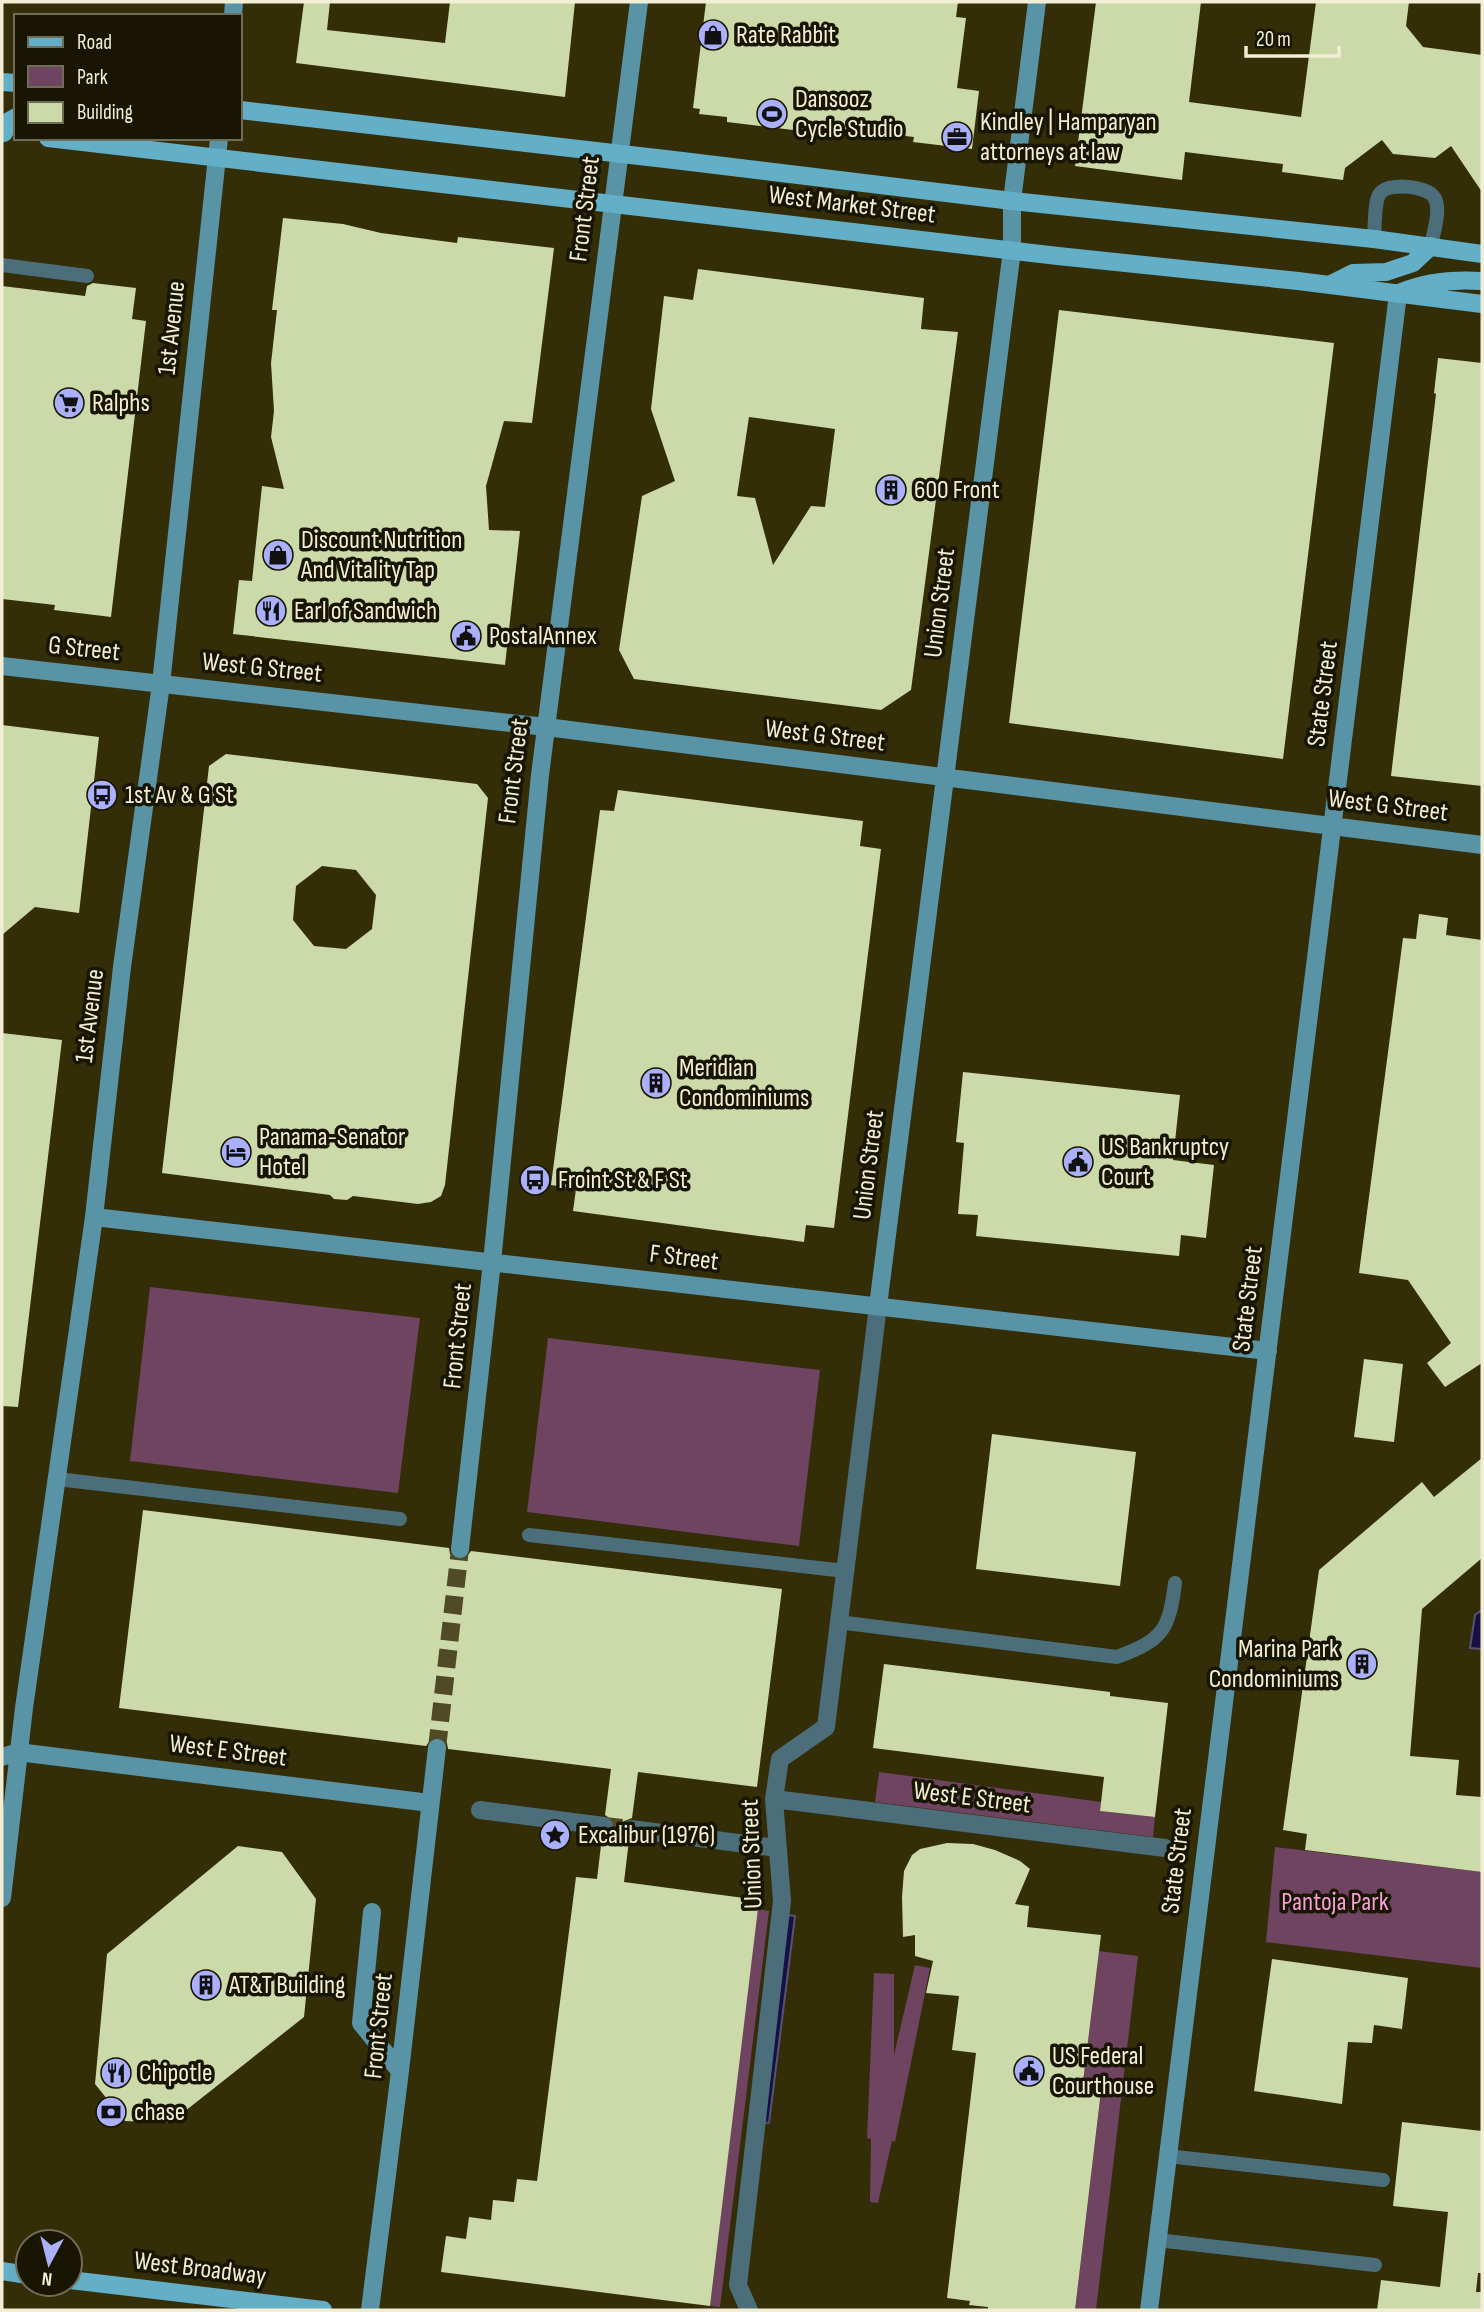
<svg xmlns="http://www.w3.org/2000/svg" width="1484" height="2312" font-family="'Sofia Sans Condensed',sans-serif">
	<style>
		.green { fill: #6e4460 }
		.water { fill: #161047; stroke: #585372; stroke-width: 2 }
		.building { fill: #ccdaa9; fill-rule: evenodd }
		.lines { fill: none; stroke-linecap: round; stroke-linejoin: round }
		.street-tunnel { stroke: #504a27; stroke-width: 18; stroke-dasharray: 18 9; stroke-linecap: butt }
		.secondary-tunnel { stroke: #504a27; stroke-width: 18; stroke-dasharray: 18 9; stroke-linecap: butt }
		.lane { stroke: #4b6e7a; stroke-width: 14 }
		.street { stroke: #4b6e7a; stroke-width: 18 }
		.secondary { stroke: #5993a6; stroke-width: 18 }
		.primary { stroke: #63afc7; stroke-width: 18 }
		.labels { text-anchor: middle; dominant-baseline: central; stroke-width: 7; stroke-linejoin: round; paint-order: stroke }
		.poi-label { font-size: 26px; fill: #f1eed5; stroke: #191503; text-anchor: start }
		.street-label { font-size: 26px; fill: #f1eed5; stroke: #191503 }
		.park-label { font-size: 26px; fill: #f79ed9; stroke: #191503 }
	</style>
	<rect width="100%" height="100%" fill="#332d08"/>
	<path class="green" d="M 150,1287 L 420,1318 L 398,1493 L 130,1461 Z
		M 548,1338 L 820,1370 L 799,1546 L 527,1512 Z
		M 879,1772 L 1101,1802 L 1100,1811 L 1155,1817 L 1153,1837 L 875,1802 Z
		M 1275,1847 L 1482,1872 L 1482,1968 L 1266,1942 Z
		M 757,1909 L 769,1911 L 720,2307 L 710,2306 Z
		M 1099,1951 L 1138,1956 L 1096,2310 L 1075,2310 L 1101,2092 L 1082,2089 Z
		M 915,1965 L 930,1968 L 895,2142 L 892,2141 L 878,2203 L 870,2202 L 871,2139 L 867,2138 L 874,1973 L 894,1974 L 894,2055 Z"/>
	<path class="water" d="M 1482,1610 L 1482,1649 L 1470,1648 L 1475,1615 Z
		M 787,1915 L 795,1916 L 769,2123 L 760,2122 Z"/>
	<path class="building" d="M 304,2 L 330,2 L 327,30 L 445,43 L 450,2 L 575,2 L 565,97 L 296,63 Z
		M 706,2 L 958,2 L 956,17 L 966,18 L 957,88 L 979,91 L 972,149 L 913,142 L 914,137 L 844,129 L 843,136 L 727,122 L 727,117 L 699,114 L 700,109 L 693,108 Z
		M 1096,2 L 1201,2 L 1189,102 L 1301,117 L 1316,2 L 1409,2 L 1406,26 L 1423,47 L 1482,55 L 1482,192 L 1451,146 L 1435,158 L 1393,154 L 1382,140 L 1345,168 L 1343,180 L 1282,172 L 1283,164 L 1185,152 L 1182,180 L 1075,166 Z
		M 283,218 L 343,224 L 381,233 L 457,243 L 458,237 L 554,248 L 532,423 L 504,421 L 486,486 L 489,530 L 520,531 L 505,665 L 233,634 L 239,580 L 252,581 L 262,486 L 284,489 L 271,437 L 274,411 L 271,363 L 277,310 L 272,310 Z
		M 698,269 L 924,298 L 921,329 L 958,332 L 911,690 L 881,710 L 634,679 L 619,650 L 642,496 L 675,481 L 651,409 L 664,296 L 693,300 ZM 749,417 L 835,429 L 825,507 L 811,506 L 773,565 L 755,498 L 737,496 Z
		M 93,283 L 136,288 L 132,319 L 146,321 L 111,617 L 54,610 L 55,605 L 2,599 L 2,286 L 85,296 L 87,286 Z
		M 1059,310 L 1334,343 L 1283,759 L 1009,723 Z
		M 1438,358 L 1482,363 L 1482,786 L 1391,776 L 1436,394 L 1434,393 Z
		M 2,725 L 99,737 L 79,913 L 35,907 L 2,935 Z
		M 226,754 L 477,784 L 488,798 L 445,1185 L 441,1196 L 431,1202 L 418,1204 L 353,1196 L 347,1200 L 334,1199 L 330,1195 L 162,1173 L 209,766 ZM 322,866 L 356,870 L 376,895 L 372,929 L 346,949 L 314,946 L 293,920 L 296,886 Z
		M 618,790 L 863,821 L 860,846 L 881,849 L 834,1228 L 806,1225 L 804,1242 L 573,1211 L 576,1189 L 551,1185 L 600,810 L 614,811 Z
		M 1419,914 L 1448,918 L 1446,935 L 1482,940 L 1482,1363 L 1445,1387 L 1427,1363 L 1451,1343 L 1408,1280 L 1359,1273 L 1403,938 L 1416,939 Z
		M 2,1033 L 62,1040 L 18,1407 L 2,1406 Z
		M 963,1072 L 1180,1095 L 1173,1160 L 1214,1165 L 1206,1238 L 1181,1235 L 1179,1256 L 976,1236 L 978,1215 L 958,1214 L 964,1143 L 956,1142 Z
		M 1364,1359 L 1403,1364 L 1394,1442 L 1354,1437 Z
		M 992,1434 L 1136,1452 L 1120,1586 L 976,1569 Z
		M 1482,1458 L 1482,1558 L 1422,1609 L 1410,1756 L 1459,1760 L 1456,1795 L 1482,1797 L 1482,1872 L 1305,1850 L 1307,1834 L 1283,1830 L 1319,1570 L 1422,1482 L 1434,1497 Z
		M 143,1510 L 449,1548 L 450,1554 L 458,1560 L 465,1559 L 471,1551 L 782,1589 L 757,1787 L 638,1772 L 632,1818 L 622,1822 L 620,1828 L 624,1838 L 629,1840 L 624,1882 L 759,1900 L 710,2306 L 441,2272 L 446,2236 L 466,2239 L 469,2217 L 491,2220 L 493,2200 L 514,2202 L 517,2179 L 537,2181 L 576,1877 L 597,1879 L 602,1837 L 609,1836 L 615,1828 L 614,1821 L 605,1815 L 611,1769 L 448,1749 L 447,1743 L 439,1737 L 432,1738 L 426,1746 L 119,1708 Z
		M 884,1664 L 1110,1692 L 1110,1696 L 1168,1703 L 1155,1817 L 1100,1811 L 1104,1777 L 873,1748 Z
		M 947,1843 L 973,1844 L 995,1850 L 1020,1861 L 1030,1869 L 1015,1904 L 1029,1906 L 1027,1927 L 1101,1935 L 1082,2090 L 1101,2091 L 1075,2310 L 988,2310 L 988,2307 L 969,2305 L 970,2301 L 947,2298 L 976,2053 L 952,2050 L 959,1996 L 926,1993 L 933,1961 L 915,1956 L 915,1935 L 903,1937 L 902,1897 L 904,1871 L 912,1855 L 920,1849 Z
		M 238,1846 L 282,1852 L 316,1899 L 304,2017 L 170,2123 L 125,2121 L 95,2084 L 107,1954 Z
		M 1272,1959 L 1408,1978 L 1402,2029 L 1374,2025 L 1372,2043 L 1348,2042 L 1342,2104 L 1254,2091 Z
		M 1402,2122 L 1482,2131 L 1482,2273 L 1478,2273 L 1476,2292 L 1482,2292 L 1482,2310 L 1377,2310 L 1381,2280 L 1440,2287 L 1448,2212 L 1393,2206 Z"/>
	<g class="lines">
		<path class="street-tunnel" d="M 604,1826 L 631,1829"/>
		<path class="secondary-tunnel" d="M 437,1748 L 460,1549"/>
		<path class="lane" d="M 1374,239 C 1375,228 1374,204 1379,195 C 1386,181 1427,186 1434,197 C 1442,209 1433,233 1431,246
			M 2,265 L 87,276
			M 57,1479 L 400,1519
			M 529,1535 L 845,1571
			M 838,1622 L 1117,1657 C 1163,1640 1169,1630 1175,1583
			M 1167,2156 L 1383,2180
			M 1157,2240 L 1375,2265"/>
		<path class="street" d="M 774,1799 L 1165,1848
			M 480,1810 L 604,1826
			M 631,1829 L 777,1848
			M 749,2310 L 738,2285 L 782,1901 L 774,1799 L 780,1759 L 826,1727 L 878,1306"/>
		<path class="secondary" d="M 233,16 L 234,2
			M 2,666 L 546,727 L 1482,845
			M 94,1217 L 1268,1351
			M 878,1306 L 1012,250 L 1012,201 L 1037,2
			M 460,1549 L 492,1262 L 540,775 L 639,2
			M 2,1757 L 18,1752 L 430,1803
			M 2,1898 L 24,1708 L 94,1217 L 122,967 L 161,684 L 219,138
			M 372,1912 L 361,2023 L 400,2071
			M 370,2310 L 400,2071 L 437,1748
			M 1149,2310 L 1398,294"/>
		<path class="primary" d="M 2,82 L 16,83
			M 240,110 L 674,160 L 1012,201 L 1374,239 L 1482,254
			M 4,133 L 9,121 L 16,117
			M 48,138 L 1058,256 L 1298,281 L 1482,304
			M 1329,285 L 1353,273 L 1386,272 L 1413,263 L 1431,246
			M 1401,292 C 1428,281 1454,279 1482,281
			M 2,2271 L 28,2275
			M 70,2280 L 323,2310"/>
	</g>
	<defs>
		<g id="shop-disc" transform="scale(1.575)"><circle r="9.5" fill="#aab0fb" stroke="#191503"/><path d="M-5-2.5h2.3a2.7 3.5 0 0 1 5.4 0H5L5.5 6h-11ZM-1.5-2.5h3a1.5 2.3 0 0 0-3 0Z" fill="#111"/></g>
		<g id="stadium-disc" transform="scale(1.575)"><circle r="9.5" fill="#aab0fb" stroke="#191503"/><path d="M0-5a6.5 5 0 1 0 0 10a6.5 5 0 1 0 0-10ZM-3.5-1.8h7v3.6h-7Z" fill="#111"/></g>
		<g id="office-disc" transform="scale(1.575)"><circle r="9.5" fill="#aab0fb" stroke="#191503"/><path d="M-6-3h4V-5.5h4V-3h4V5H-6ZM-1-4.5V-3h2v-1.5ZM-6 0V1H6V0Z" fill="#111"/></g>
		<g id="supermarket-disc" transform="scale(1.575)"><circle r="9.5" fill="#aab0fb" stroke="#191503"/><path d="M-6-5.5h2.5l.6 2H6L4.5 2H-2.5L-4.4-4H-6ZM-1.5 3.2a1.3 1.3 0 1 0 .1 0ZM3 3.2a1.3 1.3 0 1 0 .1 0Z" fill="#111"/></g>
		<g id="building-disc" transform="scale(1.575)"><circle r="9.5" fill="#aab0fb" stroke="#191503"/><path d="M-4-6H4V6H1V3H-1V6H-4ZM-2.5-4.3h1.7v1.8h-1.7ZM.8-4.3h1.7v1.8H.8ZM-2.5-1h1.7V.8h-1.7ZM.8-1h1.7V.8H.8Z" fill="#111"/></g>
		<g id="restaurant-disc" transform="scale(1.575)"><circle r="9.5" fill="#aab0fb" stroke="#191503"/><path d="M-5-6h1v4h1v-4h1v4h1v-4h1v5L-1.5 .5V6h-2V.5L-5-1ZM5-6V6H3V1.5H1.5Q1.5-4 5-6Z" fill="#111"/></g>
		<g id="civic-disc" transform="scale(1.575)"><circle r="9.5" fill="#aab0fb" stroke="#191503"/><path d="M-.6-6.5H3V-4.5H.6V-3L4-1V1h2V6H-6V1h2V-1L-.6-3ZM-1.2 2.5V6h2.4V2.5Z" fill="#111"/></g>
		<g id="bus-disc" transform="scale(1.575)"><circle r="9.5" fill="#aab0fb" stroke="#191503"/><path d="M-5-6H5V4H4V6H2V4H-2V6H-4V4H-5ZM-3.5-4V0h7V-4ZM-3.5 1.2v1.5H-2V1.2ZM2 1.2v1.5H3.5V1.2Z" fill="#111"/></g>
		<g id="hotel-disc" transform="scale(1.575)"><circle r="9.5" fill="#aab0fb" stroke="#191503"/><path d="M-6-4.5h1.5V1H6V5H4.5V3h-9V5H-6ZM-4 0a1.8 1.8 0 1 1 3.6 0ZM.5 0V-2.5h3Q6-2.5 6 0Z" fill="#111"/></g>
		<g id="sight-disc" transform="scale(1.575)"><circle r="9.5" fill="#aab0fb" stroke="#191503"/><path d="M0-6L1.8-2.2L6-1.7L2.9 1.2L3.7 5.4L0 3.3L-3.7 5.4L-2.9 1.2L-6-1.7L-1.8-2.2Z" fill="#111"/></g>
		<g id="bank-disc" transform="scale(1.575)"><circle r="9.5" fill="#aab0fb" stroke="#191503"/><path d="M-6-4H6V4H-6ZM0-2.3a2.3 2.3 0 1 0 0 4.6a2.3 2.3 0 1 0 0-4.6Z" fill="#111"/></g>
	</defs>
	<g fill-rule="evenodd">
		<use href="#shop-disc" x="713" y="35"/>
		<use href="#stadium-disc" x="772" y="114"/>
		<use href="#office-disc" x="957" y="137"/>
		<use href="#supermarket-disc" x="69" y="403"/>
		<use href="#building-disc" x="891" y="490"/>
		<use href="#shop-disc" x="278" y="555"/>
		<use href="#restaurant-disc" x="271" y="611"/>
		<use href="#civic-disc" x="466" y="636"/>
		<use href="#bus-disc" x="102" y="795"/>
		<use href="#building-disc" x="656" y="1083"/>
		<use href="#hotel-disc" x="236" y="1152"/>
		<use href="#civic-disc" x="1078" y="1162"/>
		<use href="#bus-disc" x="535" y="1180"/>
		<use href="#building-disc" x="1362" y="1664"/>
		<use href="#sight-disc" x="555" y="1835"/>
		<use href="#building-disc" x="206" y="1985"/>
		<use href="#civic-disc" x="1029" y="2071"/>
		<use href="#restaurant-disc" x="116" y="2073"/>
		<use href="#bank-disc" x="111" y="2112"/>
	</g>
	<g class="labels">
		<g class="poi-label">
			<text x="736" y="35">Rate Rabbit</text>
			<text x="795" y="99">Dansooz<tspan x="795" dy="30">Cycle Studio</tspan></text>
			<text x="980" y="122">Kindley | Hamparyan<tspan x="980" dy="30">attorneys at law</tspan></text>
			<text x="92" y="403">Ralphs</text>
			<text x="914" y="490">600 Front</text>
			<text x="301" y="540">Discount Nutrition<tspan x="301" dy="30">And Vitality Tap</tspan></text>
			<text x="294" y="611">Earl of Sandwich</text>
			<text x="489" y="636">PostalAnnex</text>
			<text x="125" y="795">1st Av &amp; G St</text>
			<text x="679" y="1068">Meridian<tspan x="679" dy="30">Condominiums</tspan></text>
			<text x="259" y="1137">Panama-Senator<tspan x="259" dy="30">Hotel</tspan></text>
			<text x="1101" y="1147">US Bankruptcy<tspan x="1101" dy="30">Court</tspan></text>
			<text x="558" y="1180">Froint St &amp; F St</text>
			<text x="1339" y="1649" text-anchor="end">Marina Park<tspan x="1339" dy="30">Condominiums</tspan></text>
			<text x="578" y="1835">Excalibur (1976)</text>
			<text x="229" y="1985">AT&amp;T Building</text>
			<text x="1052" y="2056">US Federal<tspan x="1052" dy="30">Courthouse</tspan></text>
			<text x="139" y="2073">Chipotle</text>
			<text x="134" y="2112">chase</text>
		</g>
		<g class="street-label">
			<text transform="translate(852 205) rotate(7)">West Market Street</text>
			<text transform="translate(585 209) rotate(-83)">Front Street</text>
			<text transform="translate(172 328) rotate(-84)">1st Avenue</text>
			<text transform="translate(940 603) rotate(-83)">Union Street</text>
			<text transform="translate(84 649) rotate(6)">G Street</text>
			<text transform="translate(262 668) rotate(6)">West G Street</text>
			<text transform="translate(1323 694) rotate(-83)">State Street</text>
			<text transform="translate(825 736) rotate(7)">West G Street</text>
			<text transform="translate(514 771) rotate(-83)">Front Street</text>
			<text transform="translate(1388 806) rotate(7)">West G Street</text>
			<text transform="translate(90 1016) rotate(-83)">1st Avenue</text>
			<text transform="translate(869 1165) rotate(-83)">Union Street</text>
			<text transform="translate(684 1258) rotate(7)">F Street</text>
			<text transform="translate(1248 1299) rotate(-83)">State Street</text>
			<text transform="translate(458 1336) rotate(-84)">Front Street</text>
			<text transform="translate(228 1751) rotate(7)">West E Street</text>
			<text transform="translate(972 1798) rotate(7)">West E Street</text>
			<text transform="translate(752 1854) rotate(-92)">Union Street</text>
			<text transform="translate(1177 1861) rotate(-83)">State Street</text>
			<text transform="translate(379 2026) rotate(-84)">Front Street</text>
			<text transform="translate(200 2269) rotate(7)">West Broadway</text>
		</g>
		<g class="park-label">
			<text x="1335" y="1902">Pantoja Park</text>
		</g>
	</g>
	<rect width="1484" height="2312" fill="none" stroke="#f1eed5" stroke-width="7"/>
	<rect x="14" y="14" width="228" height="126" fill="#191503" stroke="#6f6c57" stroke-width="2"/>
	<rect x="28" y="37" width="35" height="10" fill="#63afc7" stroke="#6f6c57" stroke-width="2"/>
	<text x="77" y="49" font-size="21" fill="#f1eed5">Road</text>
	<rect x="28" y="66" width="35" height="21" fill="#6e4460" stroke="#6f6c57" stroke-width="2"/>
	<text x="77" y="84" font-size="21" fill="#f1eed5">Park</text>
	<rect x="28" y="102" width="35" height="21" fill="#ccdaa9" stroke="#6f6c57" stroke-width="2"/>
	<text x="77" y="119" font-size="21" fill="#f1eed5">Building</text>
	<g transform="translate(49 2263) rotate(187)"><circle r="33" fill="#191503" stroke="#6f6c57" stroke-width="2"/>
	<path d="M0-5L12 26L0 18L-12 26Z" fill="#aab0fb"/>
	<text y="-10" font-size="19" font-weight="bold" text-anchor="middle" fill="#f1eed5">N</text>
	</g>
	<path d="M1246 46v10h93v-10" fill="none" stroke="#f1eed5" stroke-width="3.5"/>
	<text x="1256" y="46" font-size="21" fill="#f1eed5" stroke="#191503" stroke-width="5" paint-order="stroke">20 m</text>
</svg>
